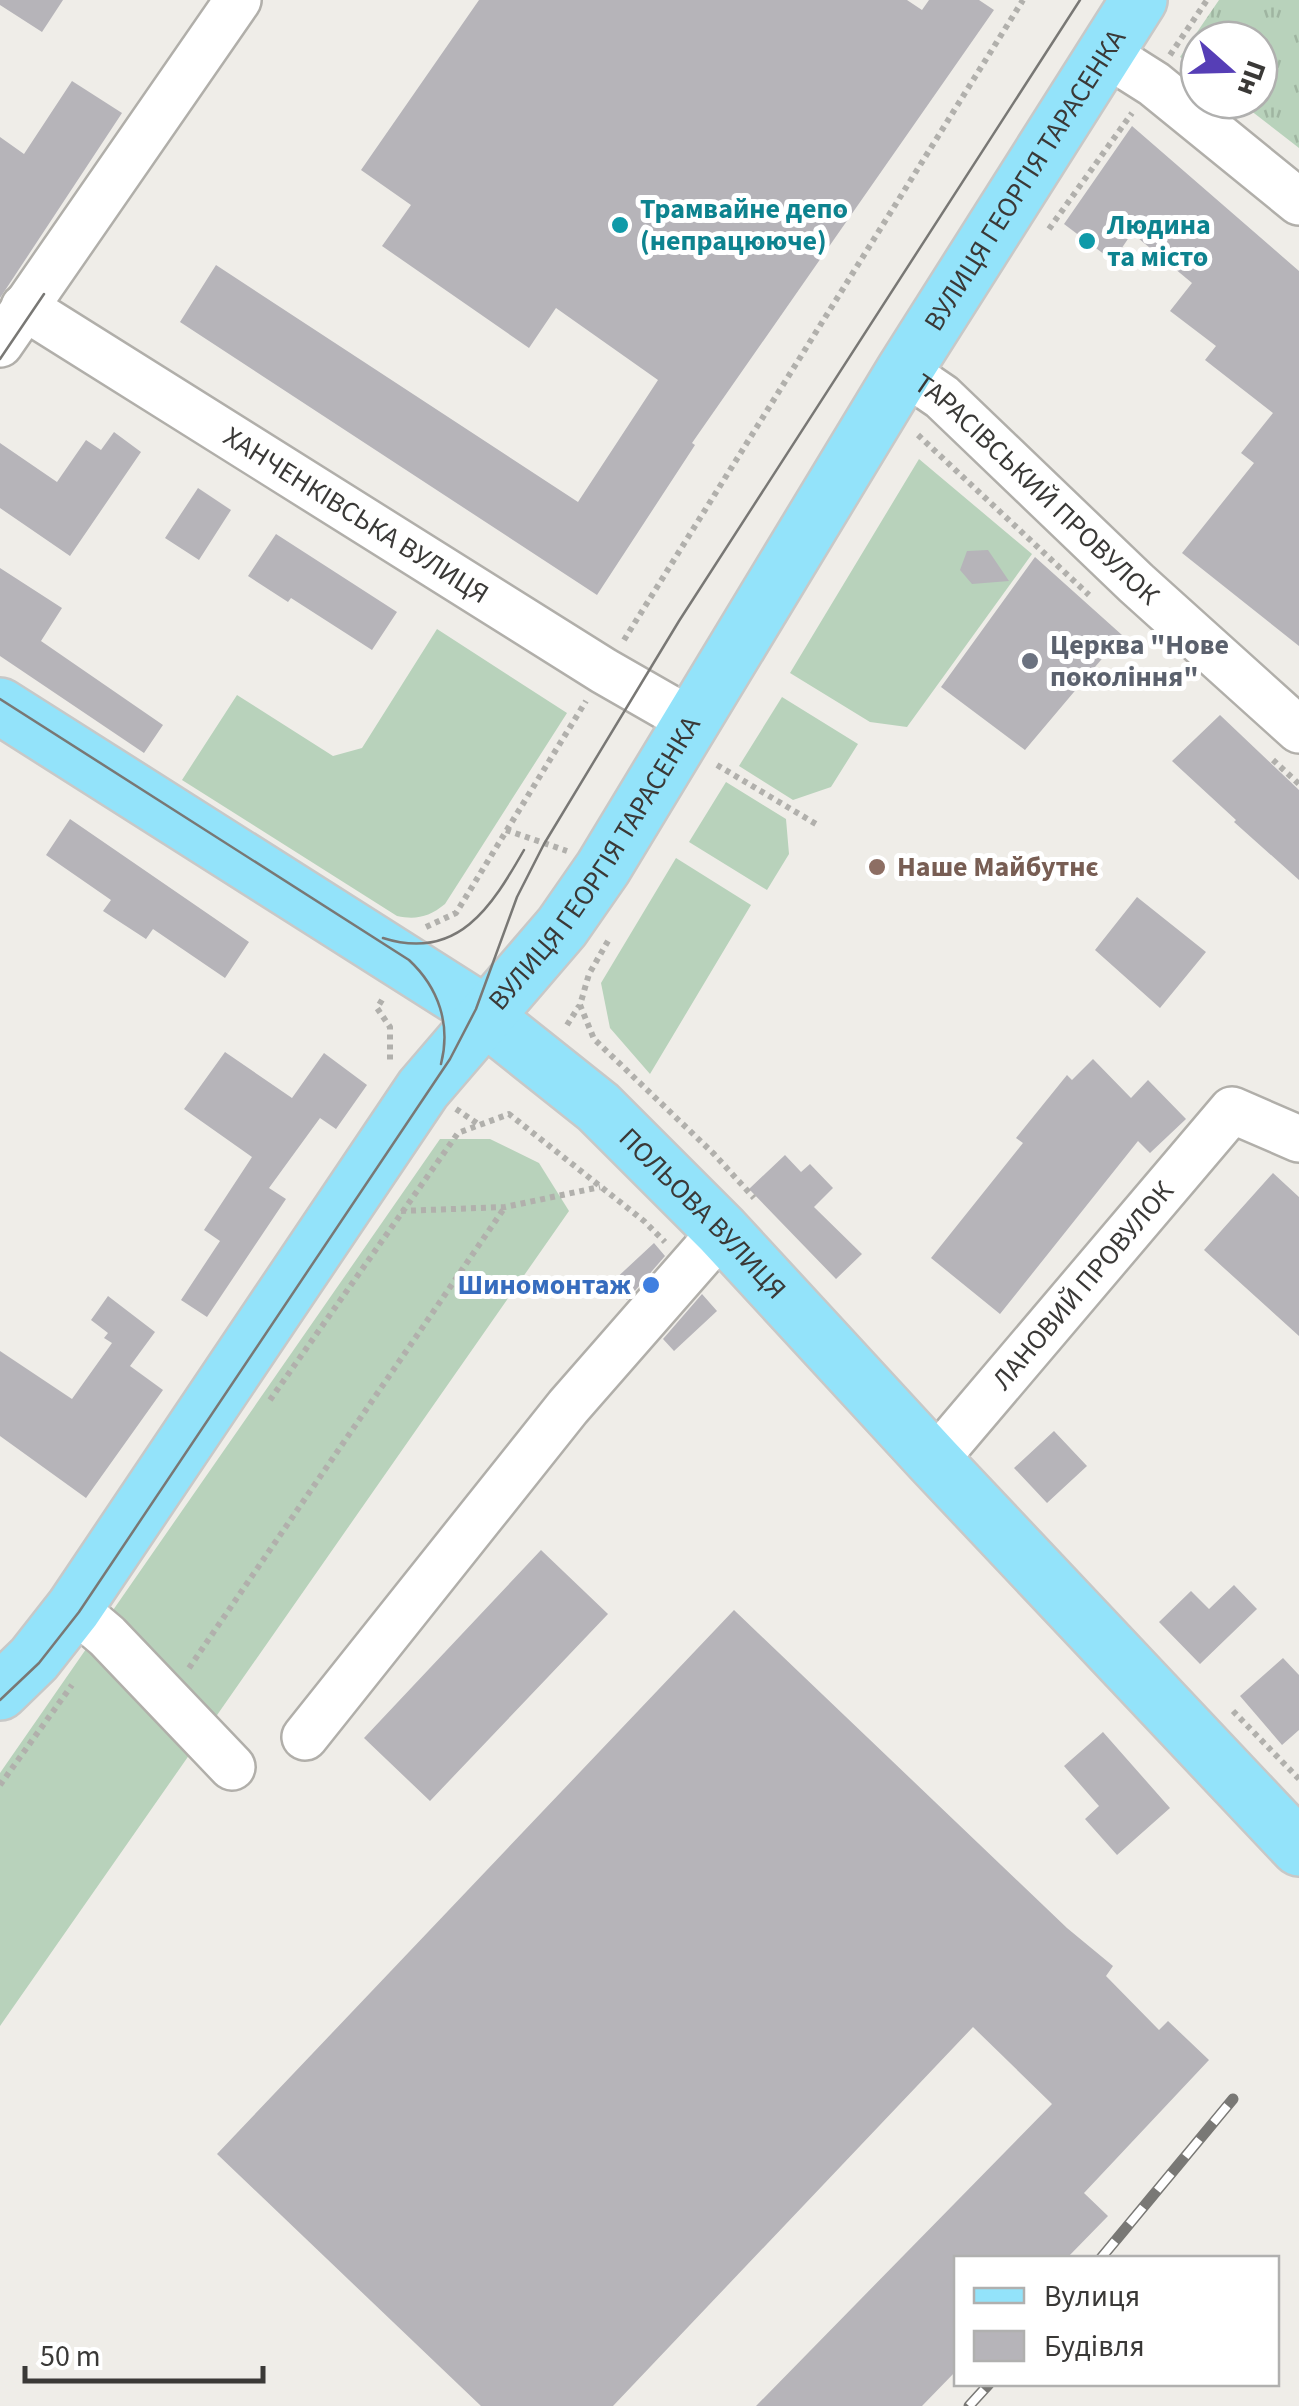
<svg xmlns="http://www.w3.org/2000/svg" width="1299" height="2406" font-family="'Source Sans 3',sans-serif">
	<style>
		.grass { fill: #b8d2bb }
		.park { fill: url(#park-tufts) }
		.building { fill: #b6b4b9 }
		.lines { fill: none; stroke-linecap: round; stroke-linejoin: round }
		.minor-casing { stroke: #b1afaa; stroke-width: 50 }
		.major-casing { stroke: #c8c8c7; stroke-width: 60 }
		.path { stroke: #b1b0ac; stroke-width: 6; stroke-dasharray: 5 5; stroke-linecap: butt }
		.minor { stroke: #fff; stroke-width: 45 }
		.major { stroke: #93e3fa; stroke-width: 55 }
		.tram { stroke: #797875; stroke-width: 2.5 }
		.rail-casing { stroke: #797875; stroke-width: 11 }
		.rail { stroke: #fff; stroke-width: 8; stroke-dasharray: 22; stroke-linecap: butt }
		.culture-dot { fill: #0f9aa8; stroke: #fff; stroke-width: 4 }
		.worship-dot { fill: #6b7280; stroke: #fff; stroke-width: 4 }
		.education-dot { fill: #8d6e63; stroke: #fff; stroke-width: 4 }
		.shop-dot { fill: #3f7fe0; stroke: #fff; stroke-width: 4 }
		.labels { text-anchor: middle; dominant-baseline: central; stroke-width: 10; stroke-linejoin: round; paint-order: stroke }
		.street-label { font-size: 28px; fill: #3a3937; stroke: #fff }
		.culture-label { font-size: 28px; font-weight: bold; fill: #0d838f; stroke: #fff; text-anchor: start }
		.worship-label { font-size: 28px; font-weight: bold; fill: #5b616d; stroke: #fff; text-anchor: start }
		.education-label { font-size: 28px; font-weight: bold; fill: #785e54; stroke: #fff; text-anchor: start }
		.shop-label { font-size: 28px; font-weight: bold; fill: #366cbe; stroke: #fff; text-anchor: end }
	</style>
	<defs>
		<pattern id="park-tufts" width="24" height="20" patternUnits="userSpaceOnUse" patternTransform="scale(2.5)"><rect width="24" height="20" fill="#b8d2bb"/><path d="M3 7l-1-3M5 7V3M7 7l1-3M15 17l-1-3M17 17v-4M19 17l1-3" fill="none" stroke="#9fb5a1"/></pattern>
	</defs>
	<rect width="100%" height="100%" fill="#efede8"/>
	<path class="grass" d="M 919,459 L 1032,554 L 907,727 L 870,722 L 790,673 Z
		M 437,629 L 567,713 L 445,904 C 429,917 416,920 397,916 L 182,780 L 237,695 L 333,756 L 362,748 Z
		M 782,697 L 858,744 L 831,787 L 793,800 L 739,766 Z
		M 726,782 L 786,819 L 789,854 L 767,890 L 689,842 Z
		M 676,858 L 751,905 L 650,1074 L 610,1028 L 601,983 Z
		M 440,1139 L 490,1139 L 539,1163 L 569,1211 L 0,2026 L 0,1773 Z"/>
	<path class="park" d="M 1219,0 L 1299,0 L 1299,148 L 1237,100 L 1259,100 L 1259,40 L 1199,40 L 1199,71 L 1180,57 Z"/>
	<path class="building" d="M 0,0 L 63,0 L 42,32 L 0,5 Z
		M 479,0 L 907,0 L 922,10 L 929,0 L 979,0 L 994,10 L 692,443 L 695,445 L 597,595 L 180,322 L 216,265 L 578,502 L 658,380 L 556,308 L 529,348 L 382,246 L 411,205 L 361,170 Z
		M 72,81 L 122,113 L 0,298 L 0,137 L 24,154 Z
		M 1132,126 L 1299,271 L 1299,646 L 1182,553 L 1254,463 L 1241,453 L 1273,413 L 1205,360 L 1216,346 L 1170,311 L 1192,283 L 1132,233 L 1113,261 L 1064,224 Z
		M 114,432 L 141,452 L 70,556 L 0,508 L 0,443 L 57,482 L 86,440 L 101,450 Z
		M 198,488 L 231,510 L 199,560 L 165,538 Z
		M 276,534 L 397,612 L 372,650 L 291,598 L 288,602 L 248,576 Z
		M 988,550 L 1009,581 L 972,584 L 960,570 L 967,551 Z
		M 1035,557 L 1122,635 L 1025,750 L 941,687 Z
		M 0,568 L 62,608 L 41,641 L 163,725 L 144,753 L 0,656 Z
		M 1220,715 L 1299,790 L 1299,880 L 1234,822 L 1236,820 L 1172,761 Z
		M 70,819 L 249,942 L 225,978 L 153,929 L 146,939 L 103,911 L 111,900 L 46,855 Z
		M 1137,897 L 1206,952 L 1160,1008 L 1095,950 Z
		M 225,1052 L 292,1098 L 324,1053 L 367,1085 L 336,1129 L 320,1118 L 269,1188 L 286,1199 L 207,1317 L 181,1300 L 220,1241 L 204,1230 L 252,1157 L 184,1109 Z
		M 1093,1059 L 1131,1098 L 1148,1080 L 1186,1119 L 1150,1153 L 1138,1141 L 1000,1314 L 931,1258 L 1023,1143 L 1016,1138 L 1067,1075 L 1072,1080 Z
		M 785,1155 L 801,1172 L 810,1164 L 833,1188 L 814,1207 L 862,1254 L 836,1279 L 749,1189 Z
		M 1273,1173 L 1299,1197 L 1299,1336 L 1204,1250 Z
		M 654,1243 L 665,1256 L 627,1300 L 611,1283 Z
		M 702,1294 L 717,1311 L 674,1351 L 663,1339 Z
		M 108,1296 L 155,1332 L 130,1366 L 163,1390 L 86,1498 L 0,1436 L 0,1351 L 72,1399 L 112,1343 L 104,1338 L 108,1333 L 91,1320 Z
		M 1054,1431 L 1087,1466 L 1047,1503 L 1014,1468 Z
		M 541,1550 L 608,1614 L 430,1801 L 364,1738 Z
		M 1234,1585 L 1257,1609 L 1200,1664 L 1159,1622 L 1191,1591 L 1209,1609 Z
		M 734,1610 L 1067,1928 L 1113,1966 L 1106,1976 L 1159,2030 L 1168,2021 L 1209,2060 L 1084,2193 L 1108,2216 L 1067,2258 L 956,2258 L 956,2371 L 922,2406 L 756,2406 L 1052,2104 L 973,2027 L 613,2406 L 481,2406 L 217,2154 Z
		M 1283,1658 L 1299,1675 L 1299,1730 L 1282,1745 L 1240,1696 Z
		M 1103,1732 L 1170,1808 L 1117,1855 L 1085,1819 L 1099,1806 L 1064,1766 Z"/>
	<g class="lines">
		<g class="minor-casing">
			<g id="minor">
				<path d="M 1105,53 L 1154,84 L 1299,202"/>
				<path id="s1" d="M 24,307 L 604,671 L 693,722"/>
				<path d="M 0,344 L 238,0"/>
				<path id="s2" d="M 904,371 L 942,397 L 1136,583 L 1299,730"/>
				<path id="s3" d="M 934,1461 L 1232,1110 L 1299,1139"/>
				<path d="M 74,1608 L 107,1636 L 232,1767"/>
				<path d="M 305,1737 L 568,1407 L 722,1231"/>
			</g>
		</g>
		<g class="major-casing">
			<g id="major">
				<path id="s4" d="M 0,706 L 465,1001 L 598,1107 L 722,1231 L 934,1461 L 1299,1848"/>
				<path id="s5" d="M 0,1692 L 34,1659 L 74,1608 L 423,1089 L 562,927 L 603,868 L 904,371 L 1139,0"/>
			</g>
		</g>
		<path class="path" d="M 1170,55 L 1207,0
			M 1049,229 L 1132,113
			M 918,435 L 1089,595
			M 624,640 L 1023,0
			M 1273,760 L 1299,784
			M 717,765 L 816,824
			M 506,830 L 567,851
			M 426,927 L 456,913 L 586,701
			M 608,941 L 589,974 L 580,1005 L 594,1039 L 714,1154 L 754,1198
			M 382,1000 L 377,1008 L 390,1027 L 390,1064
			M 567,1025 L 579,1006
			M 456,1109 L 478,1124
			M 401,1211 L 505,1207 L 600,1187
			M 270,1400 L 458,1133 L 509,1114 L 644,1221 L 665,1242
			M 189,1668 L 505,1207
			M 1233,1711 L 1299,1779
			M 0,1785 L 72,1685"/>
		<use href="#minor" class="minor"/>
		<use href="#major" class="major"/>
		<path class="tram" d="M 0,359 L 44,294
			M 0,699 L 409,960 C 439,988 451,1025 441,1064
			M 383,938 C 458,962 492,906 524,850
			M 0,1700 L 39,1663 L 79,1612 L 450,1059 L 476,1009 L 517,897 L 544,844 L 679,621 L 1080,0"/>
		<g class="rail-casing">
			<path id="rail" d="M 1101,2258 L 1233,2099
				M 969,2406 L 989,2384"/>
		</g>
		<use href="#rail" class="rail"/>
	</g>
	<g class="culture-dot">
		<circle cx="620" cy="225" r="10"/>
		<circle cx="1087" cy="241" r="10"/>
	</g>
	<circle class="worship-dot" cx="1030" cy="661" r="10"/>
	<circle class="education-dot" cx="877" cy="867" r="10"/>
	<circle class="shop-dot" cx="651" cy="1285" r="10"/>
	<g class="labels">
		<g class="street-label">
			<text stroke="none"><textPath href="#s5" startOffset="1830">ВУЛИЦЯ ГЕОРГІЯ ТАРАСЕНКА</textPath></text>
			<text stroke="none"><textPath href="#s2" startOffset="178">ТАРАСІВСЬКИЙ ПРОВУЛОК</textPath></text>
			<text stroke="none"><textPath href="#s1" startOffset="392">ХАНЧЕНКІВСЬКА ВУЛИЦЯ</textPath></text>
			<text stroke="none"><textPath href="#s5" startOffset="1022">ВУЛИЦЯ ГЕОРГІЯ ТАРАСЕНКА</textPath></text>
			<text stroke="none"><textPath href="#s4" startOffset="870">ПОЛЬОВА ВУЛИЦЯ</textPath></text>
			<text stroke="none"><textPath href="#s3" startOffset="230">ЛАНОВИЙ ПРОВУЛОК</textPath></text>
		</g>
		<g class="culture-label">
			<text x="640" y="209">Трамвайне депо<tspan x="640" dy="32">(непрацююче)</tspan></text>
			<text x="1107" y="225">Людина<tspan x="1107" dy="32">та місто</tspan></text>
		</g>
		<g class="worship-label">
			<text x="1050" y="645">Церква "Нове<tspan x="1050" dy="32">покоління"</tspan></text>
		</g>
		<g class="education-label">
			<text x="897" y="867">Наше Майбутнє</text>
		</g>
		<g class="shop-label">
			<text x="631" y="1285">Шиномонтаж</text>
		</g>
	</g>
	<rect x="954" y="2256" width="325" height="130" fill="#ffffff" stroke="#b0b0af" stroke-width="2.5"/>
	<rect x="974" y="2288" width="50" height="15" fill="#93e3fa" stroke="#b0b0af" stroke-width="2.5"/>
	<text x="1044" y="2306" font-size="30" fill="#3a3937">Вулиця</text>
	<rect x="974" y="2331" width="50" height="30" fill="#b6b4b9" stroke="#b0b0af" stroke-width="2.5"/>
	<text x="1044" y="2356" font-size="30" fill="#3a3937">Будівля</text>
	<g transform="translate(1229 70) rotate(110)"><circle r="48" fill="#ffffff" stroke="#b0b0af" stroke-width="2.5"/>
	<path d="M0-8L18 38L0 25L-18 38Z" fill="#563eb6"/>
	<text y="-15" font-size="28" font-weight="bold" text-anchor="middle" fill="#3a3937">Пн</text>
	</g>
	<path d="M25 2366v15h238v-15" fill="none" stroke="#3a3937" stroke-width="5"/>
	<text x="40" y="2366" font-size="30" fill="#3a3937" stroke="#ffffff" stroke-width="8" paint-order="stroke">50 m</text>
</svg>
